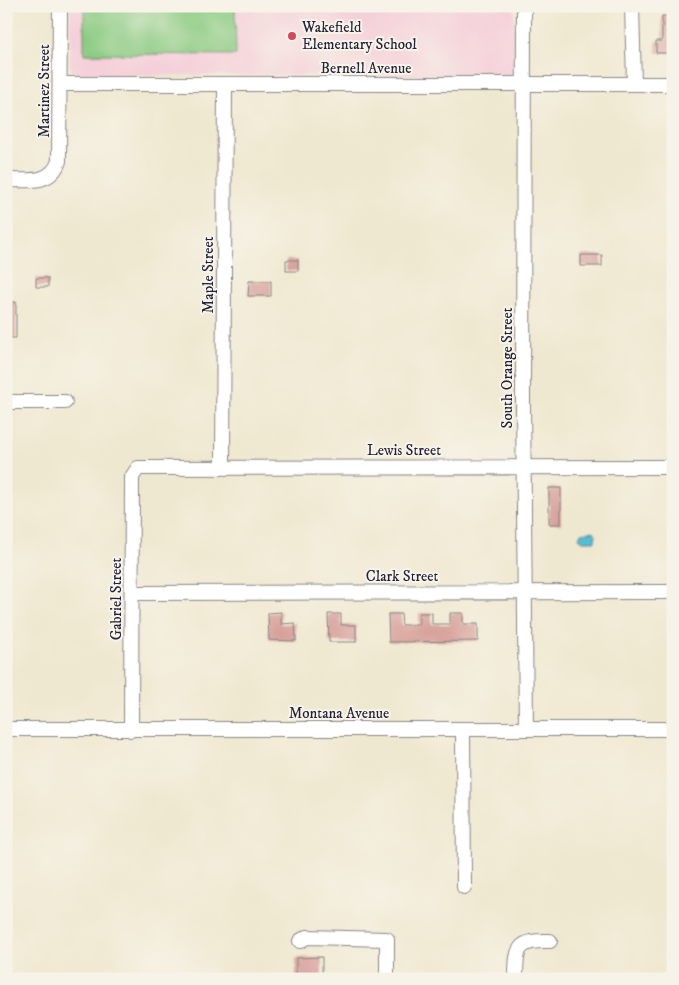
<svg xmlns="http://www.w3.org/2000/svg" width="679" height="985" font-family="'IM FELL DW Pica',serif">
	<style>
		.built { fill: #f5cfd9 }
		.green { fill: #8aca81; stroke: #56765e }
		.water { fill: #57bdd5; stroke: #3c7088 }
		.building { fill: #d69c97 }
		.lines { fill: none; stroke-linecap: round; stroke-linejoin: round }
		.minor-casing { stroke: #888586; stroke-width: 16 }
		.minor { stroke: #fff; stroke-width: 14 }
		.poi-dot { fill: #d1495b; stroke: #f7f3e8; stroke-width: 2 }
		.labels { text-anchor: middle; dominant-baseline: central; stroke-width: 4; stroke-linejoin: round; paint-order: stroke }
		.poi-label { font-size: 15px; fill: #22223b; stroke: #f7f3e8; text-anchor: start }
		.street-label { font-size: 15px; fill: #22223b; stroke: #f7f3e8 }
	</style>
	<rect width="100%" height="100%" fill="#f7f3e8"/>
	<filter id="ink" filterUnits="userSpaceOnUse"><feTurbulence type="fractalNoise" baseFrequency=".02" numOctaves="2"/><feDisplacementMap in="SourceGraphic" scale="10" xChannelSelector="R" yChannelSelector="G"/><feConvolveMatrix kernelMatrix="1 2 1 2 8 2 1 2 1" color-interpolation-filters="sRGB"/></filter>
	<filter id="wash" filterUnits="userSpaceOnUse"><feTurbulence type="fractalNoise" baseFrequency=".0096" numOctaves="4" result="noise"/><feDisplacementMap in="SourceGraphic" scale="20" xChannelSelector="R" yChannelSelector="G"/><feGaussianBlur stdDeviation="1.12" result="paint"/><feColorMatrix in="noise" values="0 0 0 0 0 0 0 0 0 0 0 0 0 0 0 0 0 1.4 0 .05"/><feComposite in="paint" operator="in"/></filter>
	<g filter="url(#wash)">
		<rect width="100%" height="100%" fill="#efe8d0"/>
		<path class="built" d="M 70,6 L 514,6 L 514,71 L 509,76 L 81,75 L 73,73 L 70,66 Z"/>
		<path class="green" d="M 84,6 L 235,6 L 236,55 L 84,54 Z"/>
		<path class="water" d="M 593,531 L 596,534 L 595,541 L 583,541 L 579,538 L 581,533 Z"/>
		<g id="blocks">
			<path class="building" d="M 662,16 L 673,16 L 673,53 L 656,53 L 656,41 L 662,41 Z
				M 581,255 L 602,255 L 602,266 L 581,266 Z
				M 286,260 L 298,260 L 298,271 L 286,271 Z
				M 36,278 L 48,278 L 48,287 L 36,287 Z
				M 249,281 L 271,281 L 271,296 L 248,296 Z
				M 6,302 L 16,302 L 16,338 L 6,338 Z
				M 549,488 L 561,488 L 561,524 L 549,524 Z
				M 281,612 L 281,624 L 295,623 L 296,641 L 269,640 L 268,613 Z
				M 419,613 L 432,613 L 432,624 L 450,624 L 450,613 L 463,613 L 463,624 L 478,624 L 478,641 L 389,642 L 388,614 L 401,614 L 402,625 L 419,625 Z
				M 328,614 L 341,614 L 341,625 L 356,625 L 356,642 L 329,642 Z
				M 322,957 L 322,979 L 296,979 L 296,958 Z"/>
		</g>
	</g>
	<g filter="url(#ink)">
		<use href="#blocks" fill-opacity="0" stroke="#888586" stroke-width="1"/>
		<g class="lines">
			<g class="minor-casing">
				<path id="minor" d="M 524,6 L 523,401 L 526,729
					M 632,6 L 634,84
					M 60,84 L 673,84
					M 6,180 C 27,180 51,185 59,161 L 60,6
					M 6,402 L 65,402
					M 223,467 L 225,84
					M 132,593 L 673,592
					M 6,729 L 673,729
					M 463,729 L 464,887
					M 131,730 L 132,477 L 138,468 L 673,467
					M 300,941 L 307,937 L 387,939 L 387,979
					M 516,979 C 516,948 517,940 550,941"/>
			</g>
			<use href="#minor" class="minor"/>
		</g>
	</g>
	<circle class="poi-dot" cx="292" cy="36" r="5"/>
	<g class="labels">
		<g class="poi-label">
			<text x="302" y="27">Wakefield<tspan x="302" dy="17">Elementary School</tspan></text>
		</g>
		<g class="street-label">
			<text x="366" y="68">Bernell Avenue</text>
			<text transform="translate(44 91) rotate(-90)">Martinez Street</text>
			<text transform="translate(208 275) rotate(-90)">Maple Street</text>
			<text transform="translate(507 368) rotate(-90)">South Orange Street</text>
			<text x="404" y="450">Lewis Street</text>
			<text x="402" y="576">Clark Street</text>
			<text transform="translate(116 599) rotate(-90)">Gabriel Street</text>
			<text x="339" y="713">Montana Avenue</text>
		</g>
	</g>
	<rect width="679" height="985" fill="none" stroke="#f7f3e8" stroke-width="25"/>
</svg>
